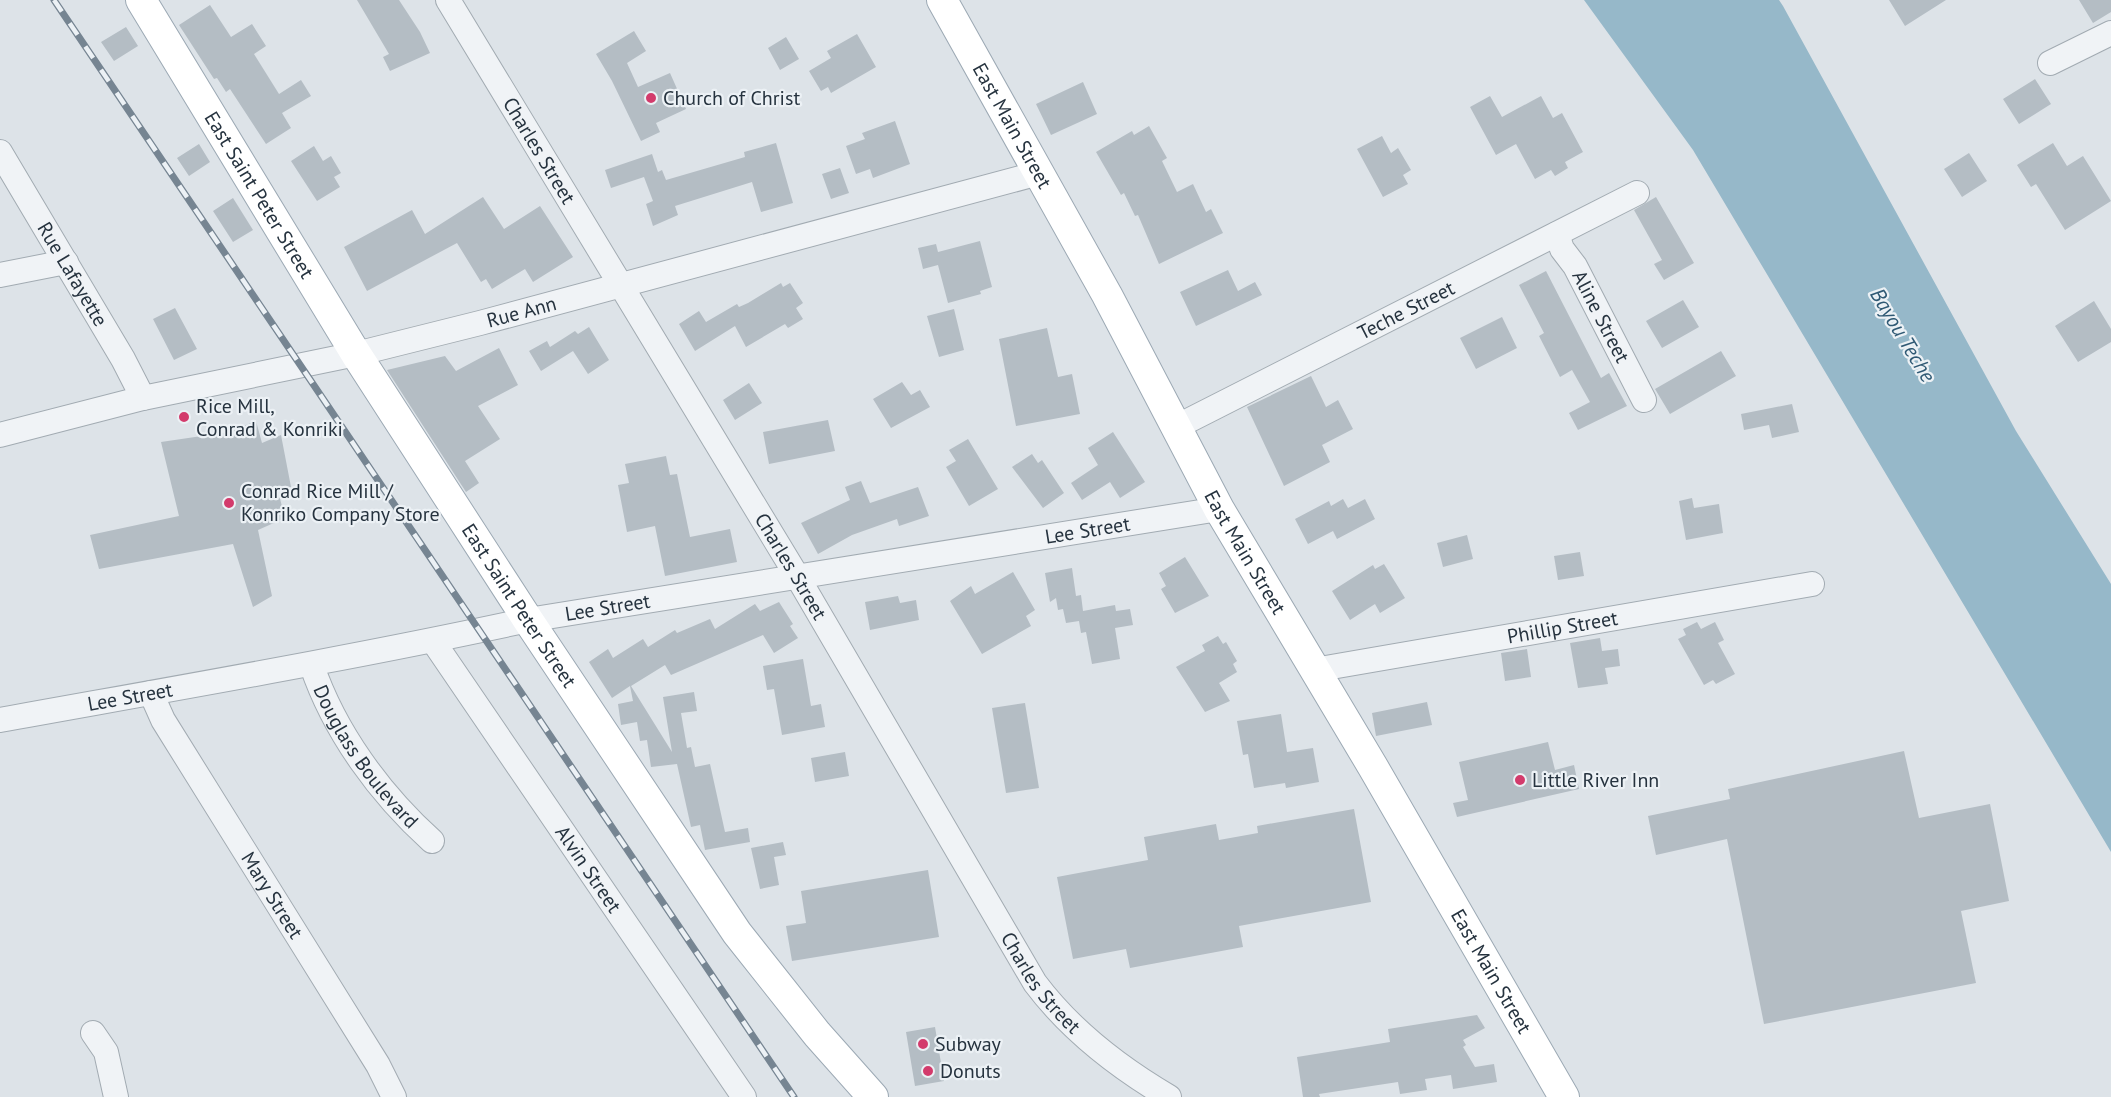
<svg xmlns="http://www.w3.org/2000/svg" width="2111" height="1097" font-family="'PT Sans',sans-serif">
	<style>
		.water { fill: #96b8c9 }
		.building { fill: #b4bdc4 }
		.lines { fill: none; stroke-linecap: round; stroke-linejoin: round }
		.minor-casing { stroke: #a2abb2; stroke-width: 26 }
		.major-casing { stroke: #9ca9b4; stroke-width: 32 }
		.minor { stroke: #f0f3f6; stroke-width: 24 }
		.major { stroke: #fff; stroke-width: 30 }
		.rail-casing { stroke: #768592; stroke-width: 7 }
		.rail { stroke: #ecf1f5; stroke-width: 4.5; stroke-dasharray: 14; stroke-linecap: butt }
		.poi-dot { fill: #d33b6c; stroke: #ecf1f5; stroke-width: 2 }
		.labels { text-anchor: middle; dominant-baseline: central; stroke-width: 4.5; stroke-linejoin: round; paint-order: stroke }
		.poi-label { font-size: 20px; fill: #26333f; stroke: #ecf1f5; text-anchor: start }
		.street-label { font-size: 20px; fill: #26333f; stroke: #ecf1f5 }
		.water-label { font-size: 21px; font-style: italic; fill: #2f5974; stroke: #ecf1f5 }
	</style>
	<rect width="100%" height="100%" fill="#dde3e8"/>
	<path class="water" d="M 1584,0 L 1779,0 L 1783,6 L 2016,431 L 2111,584 L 2111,852 L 1693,150 Z"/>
	<path class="building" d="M 357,0 L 399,0 L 420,32 L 430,53 L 390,71 L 383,57 L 389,54 Z
		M 1889,0 L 1946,0 L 1905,26 Z
		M 2079,0 L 2111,0 L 2111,12 L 2093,23 Z
		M 210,5 L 231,37 L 252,24 L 266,46 L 254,54 L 279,94 L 301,80 L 311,96 L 282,113 L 291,128 L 266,144 L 230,89 L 226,92 L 217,78 L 214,79 L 179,25 Z
		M 126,27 L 138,46 L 114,61 L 101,42 Z
		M 634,31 L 646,51 L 627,63 L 638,87 L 670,73 L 686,109 L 656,123 L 660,132 L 641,141 L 612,81 L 596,54 Z
		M 857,34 L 876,67 L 831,93 L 828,87 L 821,91 L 809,71 L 831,58 L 827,51 Z
		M 786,37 L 799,59 L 780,70 L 768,48 Z
		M 2035,79 L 2051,104 L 2019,124 L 2003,99 Z
		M 1083,82 L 1097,114 L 1051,135 L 1036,104 Z
		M 1490,96 L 1502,117 L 1541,96 L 1553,118 L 1562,113 L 1583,152 L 1565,162 L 1568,168 L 1555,176 L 1551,170 L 1535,179 L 1516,144 L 1496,155 L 1470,107 Z
		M 895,121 L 910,164 L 873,178 L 870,169 L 856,174 L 846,146 L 865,139 L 862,133 Z
		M 1149,126 L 1167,158 L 1162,161 L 1177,192 L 1193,184 L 1206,212 L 1211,209 L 1223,233 L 1159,264 L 1138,215 L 1135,216 L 1124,193 L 1121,195 L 1096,152 L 1132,131 L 1134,135 Z
		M 1382,136 L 1391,153 L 1398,148 L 1411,170 L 1403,175 L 1408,184 L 1383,197 L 1357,149 Z
		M 776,143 L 793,203 L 761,212 L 752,182 L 675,206 L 678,215 L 653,226 L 646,204 L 653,201 L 644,177 L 611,188 L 605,170 L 652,154 L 658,172 L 662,170 L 666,180 L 745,157 L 744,152 Z
		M 2053,143 L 2067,166 L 2083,156 L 2111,201 L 2065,230 L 2036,184 L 2031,187 L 2017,165 Z
		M 199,144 L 210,162 L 189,176 L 177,158 Z
		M 314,146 L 323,161 L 331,156 L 341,173 L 334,177 L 340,187 L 317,201 L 291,161 Z
		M 1969,153 L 1987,181 L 1962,197 L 1944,169 Z
		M 840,168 L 849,193 L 831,199 L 822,174 Z
		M 483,197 L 504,229 L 540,206 L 573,257 L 533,282 L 525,269 L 492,289 L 486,279 L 481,282 L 457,243 L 367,291 L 344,247 L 412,210 L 425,234 Z
		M 1656,197 L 1694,263 L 1664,280 L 1654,264 L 1662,260 L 1634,210 Z
		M 233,198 L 253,230 L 233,242 L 213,211 Z
		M 980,241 L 992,287 L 980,291 L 981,294 L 948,303 L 938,265 L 923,269 L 918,248 L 936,244 L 938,252 Z
		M 1228,270 L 1238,291 L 1255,282 L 1262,295 L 1196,326 L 1180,292 Z
		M 1546,271 L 1601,378 L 1609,373 L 1627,406 L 1578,430 L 1569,413 L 1590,402 L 1572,370 L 1560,377 L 1539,336 L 1544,333 L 1519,285 Z
		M 781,283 L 783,287 L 790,283 L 803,303 L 796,308 L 803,319 L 788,328 L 785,324 L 746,347 L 735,326 L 695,351 L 679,324 L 699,311 L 706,322 L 737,304 L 739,307 L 748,303 Z
		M 1683,300 L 1699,327 L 1662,348 L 1646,321 Z
		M 2094,301 L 2111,329 L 2111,342 L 2078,362 L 2055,326 Z
		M 175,308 L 197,349 L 174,360 L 153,319 Z
		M 954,309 L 964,350 L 939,357 L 927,316 Z
		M 1502,317 L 1517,348 L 1476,369 L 1460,338 Z
		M 589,327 L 609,360 L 588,374 L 573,351 L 541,371 L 529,351 L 547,341 L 550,347 L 575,331 L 578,334 Z
		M 1047,328 L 1058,377 L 1072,374 L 1080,414 L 1016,426 L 999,339 Z
		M 499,348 L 518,385 L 478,406 L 500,439 L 465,461 L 479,483 L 466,492 L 387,370 L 445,356 L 456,371 Z
		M 1721,351 L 1736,376 L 1670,414 L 1655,389 Z
		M 1311,376 L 1326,407 L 1338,400 L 1353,429 L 1322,445 L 1330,462 L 1284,486 L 1247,407 Z
		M 902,382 L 911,395 L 920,390 L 930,407 L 891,428 L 873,399 Z
		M 749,383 L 762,403 L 735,420 L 723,400 Z
		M 1792,404 L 1799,432 L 1772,438 L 1769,425 L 1744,430 L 1741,414 Z
		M 828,420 L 835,451 L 769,464 L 763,432 Z
		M 256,421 L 262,443 L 281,435 L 291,487 L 278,491 L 285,518 L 258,530 L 272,596 L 253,607 L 233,544 L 99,569 L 90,535 L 179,516 L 161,442 L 229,432 Z
		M 1113,432 L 1145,482 L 1120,498 L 1110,482 L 1082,500 L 1071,483 L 1098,465 L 1088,448 Z
		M 968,439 L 998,489 L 969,506 L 946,467 L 956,461 L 949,450 Z
		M 1032,454 L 1038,463 L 1042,460 L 1064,493 L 1043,508 L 1012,467 Z
		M 666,456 L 670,475 L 677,474 L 690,537 L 730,529 L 737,562 L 665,576 L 655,526 L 627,532 L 618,485 L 629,483 L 625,464 Z
		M 861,481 L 870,503 L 918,487 L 929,516 L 899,526 L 897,519 L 852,535 L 818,554 L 801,523 L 850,500 L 845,487 Z
		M 1692,498 L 1694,508 L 1719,504 L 1723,533 L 1686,540 L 1679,501 Z
		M 1343,499 L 1348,508 L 1365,499 L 1375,519 L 1337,539 L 1333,531 L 1308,544 L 1295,519 L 1329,501 L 1331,506 Z
		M 1467,535 L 1473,559 L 1443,567 L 1437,543 Z
		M 1580,552 L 1584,576 L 1558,580 L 1554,556 Z
		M 1185,557 L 1209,596 L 1175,613 L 1161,589 L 1166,586 L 1159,573 Z
		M 1384,564 L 1405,598 L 1380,613 L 1375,604 L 1350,620 L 1332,591 L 1373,565 L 1375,569 Z
		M 1072,568 L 1076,596 L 1081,595 L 1083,611 L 1115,605 L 1116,611 L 1130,609 L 1133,625 L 1115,628 L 1120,659 L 1092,664 L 1086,632 L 1081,633 L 1079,621 L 1066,623 L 1063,609 L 1058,610 L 1056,598 L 1050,602 L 1045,573 Z
		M 1013,572 L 1035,610 L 1026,616 L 1031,626 L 982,654 L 950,601 L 971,586 L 975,594 Z
		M 898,596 L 900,603 L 916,600 L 919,620 L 870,630 L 865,602 Z
		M 779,602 L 793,624 L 790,626 L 798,638 L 774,653 L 763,635 L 671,675 L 665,665 L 631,686 L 672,752 L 663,697 L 694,692 L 697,711 L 681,713 L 687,748 L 691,747 L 695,767 L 710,764 L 725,832 L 748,828 L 750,842 L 705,850 L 700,825 L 691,827 L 677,764 L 651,767 L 647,740 L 640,741 L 637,722 L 621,725 L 618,704 L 633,701 L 630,686 L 612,698 L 589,662 L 608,649 L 613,658 L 643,639 L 648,647 L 675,630 L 677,633 L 710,619 L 715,629 L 755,604 L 760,611 Z
		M 1697,622 L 1701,629 L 1715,622 L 1724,640 L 1718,643 L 1735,674 L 1716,684 L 1713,680 L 1704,685 L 1678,639 L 1686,635 L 1683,629 Z
		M 1218,636 L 1223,644 L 1226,642 L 1237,661 L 1233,664 L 1237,672 L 1219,683 L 1230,701 L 1205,712 L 1176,667 L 1205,651 L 1202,645 Z
		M 1600,638 L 1602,651 L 1618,649 L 1620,666 L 1605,668 L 1608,684 L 1578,688 L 1570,643 Z
		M 1527,649 L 1531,677 L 1505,681 L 1501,653 Z
		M 803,659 L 811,706 L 821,704 L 825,727 L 782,735 L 774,689 L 767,690 L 763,666 Z
		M 1427,702 L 1432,725 L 1376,736 L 1372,713 Z
		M 1025,703 L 1039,788 L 1006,793 L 992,708 Z
		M 1281,714 L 1287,752 L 1313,748 L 1319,782 L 1286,788 L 1285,783 L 1254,788 L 1248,754 L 1243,755 L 1237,721 Z
		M 1548,742 L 1555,770 L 1574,765 L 1579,789 L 1457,817 L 1453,803 L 1468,800 L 1459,762 Z
		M 1904,751 L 1919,818 L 1990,804 L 2009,901 L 1961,911 L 1976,983 L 1764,1024 L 1727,839 L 1656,855 L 1648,816 L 1730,799 L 1728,789 Z
		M 845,752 L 849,776 L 815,782 L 811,758 Z
		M 1354,809 L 1371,902 L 1239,926 L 1243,947 L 1130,968 L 1126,949 L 1073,959 L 1057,877 L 1148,860 L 1144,837 L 1216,824 L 1219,840 L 1258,833 L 1257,826 Z
		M 783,842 L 786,855 L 774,857 L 779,885 L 760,889 L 751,848 Z
		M 928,870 L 939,937 L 792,961 L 786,926 L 806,923 L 801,891 Z
		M 1477,1015 L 1485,1028 L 1463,1040 L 1466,1045 L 1463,1047 L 1475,1067 L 1494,1064 L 1497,1082 L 1453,1089 L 1451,1075 L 1425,1079 L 1427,1090 L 1400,1094 L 1398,1082 L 1319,1094 L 1320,1097 L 1303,1097 L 1297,1057 L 1390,1042 L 1388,1029 Z
		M 935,1027 L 944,1081 L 915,1086 L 906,1032 Z"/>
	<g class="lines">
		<g class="minor-casing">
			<g id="minor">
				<path id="s1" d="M 448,0 L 797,576 L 1035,983 C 1071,1031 1118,1067 1169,1097"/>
				<path d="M 2050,63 L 2111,33"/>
				<path id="s2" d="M 0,152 L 123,359 L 143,398"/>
				<path id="s3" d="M 1557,234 L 1562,249 L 1575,266 L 1644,400"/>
				<path d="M 0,275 L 66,262"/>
				<path id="s4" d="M 1176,427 L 1637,193"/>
				<path id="s5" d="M 0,435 L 143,398 L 356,354 L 480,323 L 1039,173"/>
				<path id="s6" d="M 433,641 L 744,1097"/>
				<path id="s7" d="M 312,666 C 335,733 380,794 432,841"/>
				<path id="s8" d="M 1314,670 L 1812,584"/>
				<path id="s9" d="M 151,693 L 163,720 L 378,1065 L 394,1097"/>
				<path id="s10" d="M 0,720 C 177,688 353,658 528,620 L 1219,509"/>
				<path d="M 93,1033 L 106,1052 L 116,1097"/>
			</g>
		</g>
		<g class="major-casing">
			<g id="major">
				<path id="s11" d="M 141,0 L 356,354 L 528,620 L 737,933 L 817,1034 L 873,1097"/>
				<path id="s12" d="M 942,0 L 1107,295 L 1219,509 L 1373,767 L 1564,1097"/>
			</g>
		</g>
		<use href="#minor" class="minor"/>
		<use href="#major" class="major"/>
		<g class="rail-casing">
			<path id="rail" d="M 54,0 L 794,1097"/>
		</g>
		<use href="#rail" class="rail"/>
	</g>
	<g class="poi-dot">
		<circle cx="651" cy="98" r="6"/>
		<circle cx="184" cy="417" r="6"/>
		<circle cx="229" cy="503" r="6"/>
		<circle cx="1520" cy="780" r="6"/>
		<circle cx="923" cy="1044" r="6"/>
		<circle cx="928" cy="1071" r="6"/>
	</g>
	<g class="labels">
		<g class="poi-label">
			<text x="663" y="98">Church of Christ</text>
			<text x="196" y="406">Rice Mill,<tspan x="196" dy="23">Conrad &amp; Konriki</tspan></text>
			<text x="241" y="491">Conrad Rice Mill /<tspan x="241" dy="23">Konriko Company Store</tspan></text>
			<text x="1532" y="780">Little River Inn</text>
			<text x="935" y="1044">Subway</text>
			<text x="940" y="1071">Donuts</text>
		</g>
		<g class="street-label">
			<text stroke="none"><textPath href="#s12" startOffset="144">East Main Street</textPath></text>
			<text stroke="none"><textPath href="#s1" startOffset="176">Charles Street</textPath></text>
			<text stroke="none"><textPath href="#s11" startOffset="228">East Saint Peter Street</textPath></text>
			<text stroke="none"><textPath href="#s2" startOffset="142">Rue Lafayette</textPath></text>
			<text stroke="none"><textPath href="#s4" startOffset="258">Teche Street</textPath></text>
			<text stroke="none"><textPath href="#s5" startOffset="536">Rue Ann</textPath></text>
			<text stroke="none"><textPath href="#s3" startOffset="94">Aline Street</textPath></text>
			<text stroke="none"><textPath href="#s10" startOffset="1104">Lee Street</textPath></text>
			<text stroke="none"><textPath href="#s12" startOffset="630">East Main Street</textPath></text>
			<text stroke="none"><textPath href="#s1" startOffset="662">Charles Street</textPath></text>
			<text stroke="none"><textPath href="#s11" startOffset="714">East Saint Peter Street</textPath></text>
			<text stroke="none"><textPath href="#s10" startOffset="618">Lee Street</textPath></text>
			<text stroke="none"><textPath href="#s8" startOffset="252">Phillip Street</textPath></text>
			<text stroke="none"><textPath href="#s10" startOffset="132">Lee Street</textPath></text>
			<text stroke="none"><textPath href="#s7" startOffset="106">Douglass Boulevard</textPath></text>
			<text stroke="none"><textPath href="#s6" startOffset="276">Alvin Street</textPath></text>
			<text stroke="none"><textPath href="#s9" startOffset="236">Mary Street</textPath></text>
			<text stroke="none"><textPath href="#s12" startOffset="1116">East Main Street</textPath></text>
			<text stroke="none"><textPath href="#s1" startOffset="1148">Charles Street</textPath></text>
		</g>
		<g class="water-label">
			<text transform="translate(1903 335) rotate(59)">Bayou Teche</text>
		</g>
	</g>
</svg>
